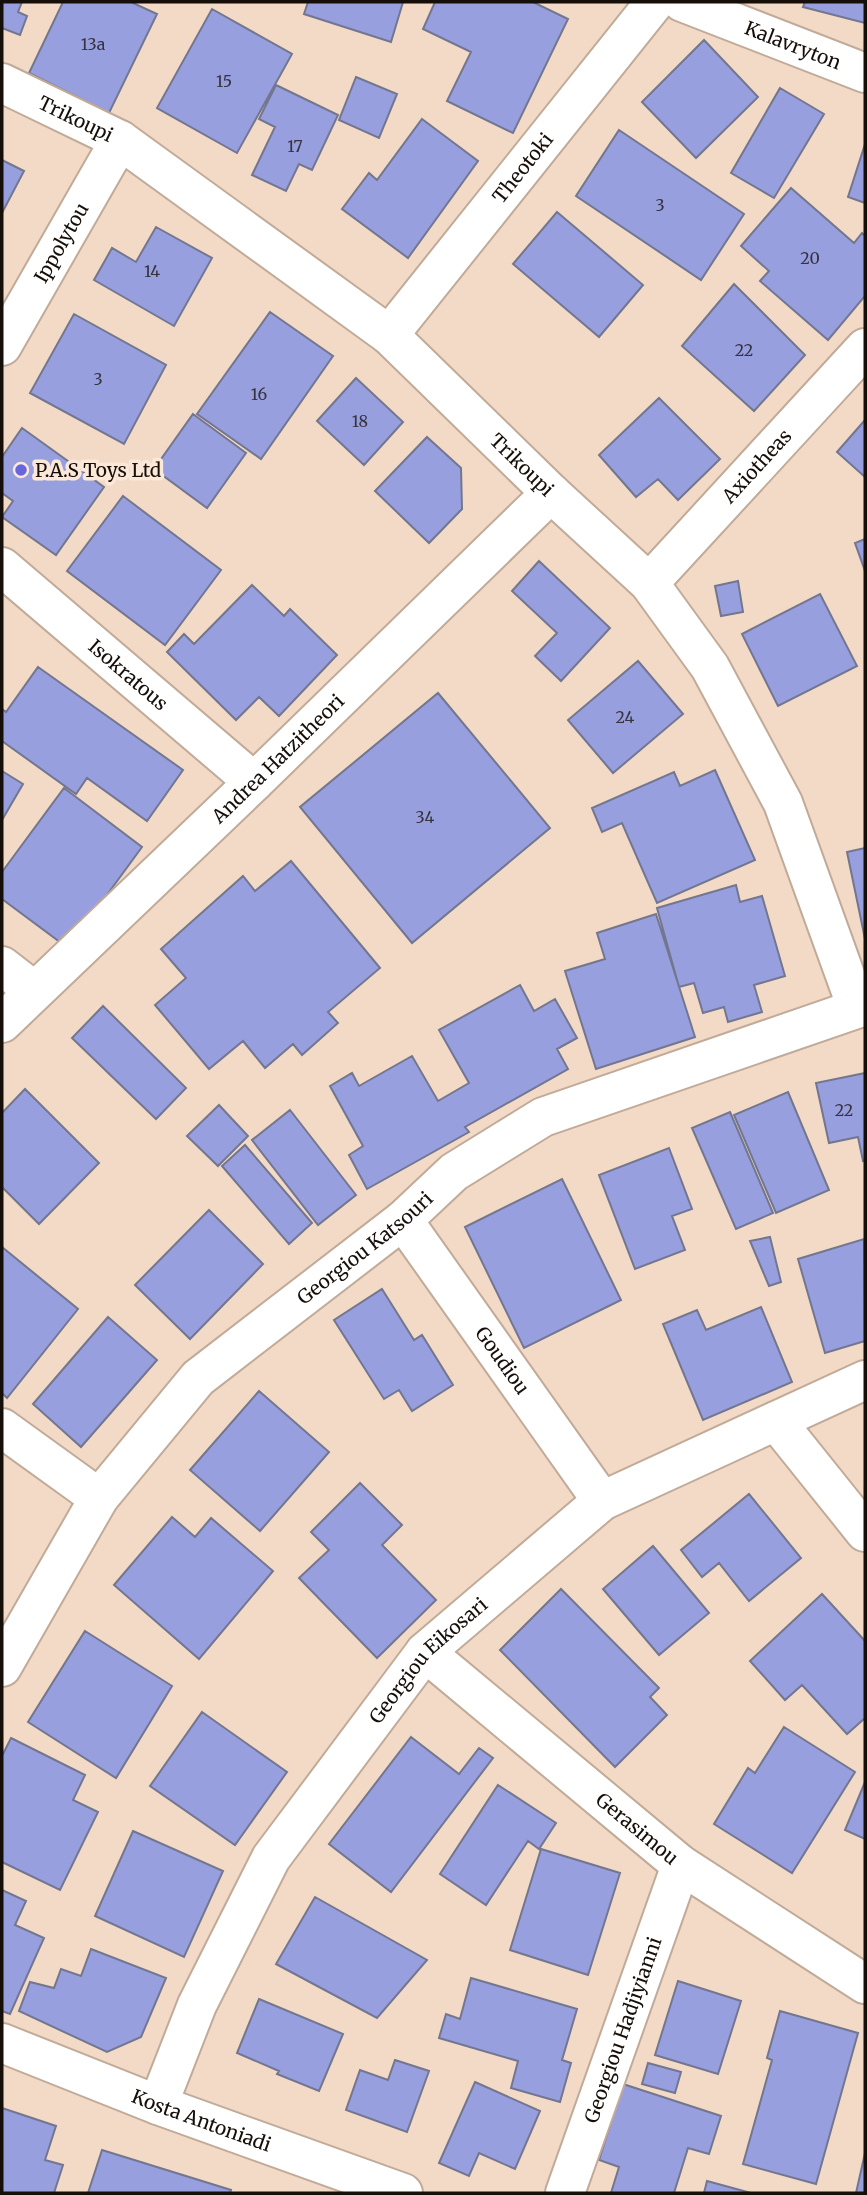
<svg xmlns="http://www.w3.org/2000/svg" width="867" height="2195" font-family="Merriweather,serif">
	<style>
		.building { fill: #989fdf; stroke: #73768f; stroke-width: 2 }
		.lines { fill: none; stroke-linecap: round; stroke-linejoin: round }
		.minor-casing { stroke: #c1aa98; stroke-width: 42 }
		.minor { stroke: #fff; stroke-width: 38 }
		.poi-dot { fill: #6666df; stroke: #fce8d9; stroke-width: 2.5 }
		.labels { text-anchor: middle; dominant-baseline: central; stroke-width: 7; stroke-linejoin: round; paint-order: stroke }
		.number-label { font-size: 16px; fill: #36323e }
		.street-label { font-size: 19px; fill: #160e08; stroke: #fce8d9 }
		.poi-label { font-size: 19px; fill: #160e08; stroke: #fce8d9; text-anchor: start }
	</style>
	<rect width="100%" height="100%" fill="#f2dac7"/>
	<path class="building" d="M 2,2 L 22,2 L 18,12 L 27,16 L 20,35 L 2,28 Z
		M 63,2 L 131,2 L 157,14 L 109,113 L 29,73 Z
		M 308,2 L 403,2 L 391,42 L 304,14 Z
		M 435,2 L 533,2 L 568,19 L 513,133 L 447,101 L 471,52 L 423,29 Z
		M 805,2 L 865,2 L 865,23 L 803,7 Z
		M 212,9 L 292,54 L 237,153 L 157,108 Z
		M 704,40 L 758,97 L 696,158 L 642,102 Z
		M 356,77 L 397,94 L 379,138 L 339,120 Z
		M 276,85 L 338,115 L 312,170 L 299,164 L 286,191 L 252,175 L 275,127 L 259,119 Z
		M 780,88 L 824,114 L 774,198 L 731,173 Z
		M 422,119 L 478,161 L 408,258 L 342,209 L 369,173 L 377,180 Z
		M 619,130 L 744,214 L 701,280 L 576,196 Z
		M 865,144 L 865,203 L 848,197 Z
		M 2,160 L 24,171 L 2,213 Z
		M 791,188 L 854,243 L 862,233 L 865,236 L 865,296 L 828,340 L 760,281 L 769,271 L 741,246 Z
		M 557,212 L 643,285 L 599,337 L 513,264 Z
		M 156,227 L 212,258 L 174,326 L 94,280 L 112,248 L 136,262 Z
		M 734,284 L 805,355 L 754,411 L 682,346 Z
		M 270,312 L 333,356 L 261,459 L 197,414 Z
		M 74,314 L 166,365 L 124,444 L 30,393 Z
		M 356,378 L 403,422 L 364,465 L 317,421 Z
		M 659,398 L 720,459 L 678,500 L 658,479 L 636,497 L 599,455 Z
		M 193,414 L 246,453 L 207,508 L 154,469 Z
		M 865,420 L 865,477 L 837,452 Z
		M 22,428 L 104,487 L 56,555 L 2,517 L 13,501 L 2,493 L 2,457 Z
		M 427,437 L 461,468 L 462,509 L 429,543 L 375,491 Z
		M 123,496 L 221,570 L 165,645 L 67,571 Z
		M 865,539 L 865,571 L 855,543 Z
		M 539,561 L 610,628 L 561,681 L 535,656 L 557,633 L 512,591 Z
		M 738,581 L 743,612 L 721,616 L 715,586 Z
		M 252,585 L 284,616 L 290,609 L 337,655 L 279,716 L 259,697 L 236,720 L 167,652 L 184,634 L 194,644 Z
		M 820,594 L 857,666 L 778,706 L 742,634 Z
		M 638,661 L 683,714 L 613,773 L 568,720 Z
		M 38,667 L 183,770 L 147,821 L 87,778 L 76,794 L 2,741 L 2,709 L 6,712 Z
		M 438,693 L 550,828 L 412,943 L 300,807 Z
		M 715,770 L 755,860 L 657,903 L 622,823 L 602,832 L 592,808 L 674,772 L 680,786 Z
		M 2,771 L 23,784 L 2,820 Z
		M 64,788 L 142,847 L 68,948 L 2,899 L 2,872 Z
		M 865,848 L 865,939 L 847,852 Z
		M 291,861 L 380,968 L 328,1012 L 338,1023 L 302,1055 L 293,1044 L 265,1068 L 243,1041 L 209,1069 L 155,1005 L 186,978 L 161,949 L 243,876 L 255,891 Z
		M 736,885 L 740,902 L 762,896 L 785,976 L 754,985 L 762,1012 L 728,1022 L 724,1007 L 703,1013 L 694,983 L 679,987 L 657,908 Z
		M 656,914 L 695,1037 L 596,1069 L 565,971 L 605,959 L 597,933 Z
		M 520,985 L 534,1011 L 555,999 L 577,1038 L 557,1049 L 568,1069 L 465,1127 L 469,1132 L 367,1189 L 349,1155 L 363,1146 L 330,1086 L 352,1073 L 359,1086 L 412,1056 L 438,1101 L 469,1083 L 439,1030 Z
		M 103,1006 L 186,1088 L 156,1119 L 72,1038 Z
		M 865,1073 L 865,1160 L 863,1161 L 858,1137 L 829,1143 L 816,1083 Z
		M 25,1089 L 99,1163 L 39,1224 L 2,1187 L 2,1113 Z
		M 788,1092 L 829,1190 L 776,1213 L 734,1115 Z
		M 219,1105 L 248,1136 L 218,1166 L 187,1136 Z
		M 290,1110 L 356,1195 L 318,1225 L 252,1140 Z
		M 730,1112 L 773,1213 L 736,1229 L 692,1128 Z
		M 245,1145 L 312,1223 L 289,1244 L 222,1166 Z
		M 669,1148 L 692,1209 L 672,1216 L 685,1250 L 635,1269 L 599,1175 Z
		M 562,1179 L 621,1300 L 524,1348 L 465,1227 Z
		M 209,1210 L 263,1264 L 190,1339 L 135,1285 Z
		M 770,1237 L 781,1282 L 769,1286 L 750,1241 Z
		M 864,1239 L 865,1341 L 825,1353 L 798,1259 Z
		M 2,1247 L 78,1309 L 7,1398 L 2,1393 Z
		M 382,1289 L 414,1340 L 422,1335 L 453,1385 L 412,1411 L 399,1390 L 384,1399 L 334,1320 Z
		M 761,1307 L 792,1382 L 703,1420 L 663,1324 L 697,1310 L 706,1330 Z
		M 108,1317 L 157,1360 L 81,1447 L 33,1404 Z
		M 259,1391 L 329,1452 L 260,1531 L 190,1470 Z
		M 360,1483 L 402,1525 L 382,1545 L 436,1600 L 377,1658 L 299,1578 L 329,1550 L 311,1532 Z
		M 749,1494 L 801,1558 L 749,1601 L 719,1563 L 702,1577 L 681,1550 Z
		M 172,1517 L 195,1537 L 211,1518 L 273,1571 L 199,1659 L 114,1585 Z
		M 653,1546 L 709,1613 L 659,1655 L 603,1589 Z
		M 561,1589 L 659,1688 L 650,1697 L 667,1715 L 615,1767 L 500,1650 Z
		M 822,1594 L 865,1641 L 865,1718 L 847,1734 L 802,1685 L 785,1700 L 750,1661 Z
		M 85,1631 L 172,1686 L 116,1778 L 28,1722 Z
		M 202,1712 L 287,1772 L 235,1845 L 150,1786 Z
		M 784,1727 L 855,1772 L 792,1873 L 714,1824 L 748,1768 L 755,1773 Z
		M 411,1737 L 459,1774 L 479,1748 L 493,1758 L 391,1892 L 329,1844 Z
		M 11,1738 L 85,1775 L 73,1800 L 98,1812 L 60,1890 L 2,1862 L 2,1756 Z
		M 865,1782 L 865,1839 L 845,1830 Z
		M 498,1785 L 556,1823 L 539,1849 L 528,1841 L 486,1905 L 440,1874 Z
		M 133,1831 L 223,1871 L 184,1957 L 95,1916 Z
		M 541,1849 L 620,1873 L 588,1975 L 510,1950 Z
		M 2,1890 L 26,1901 L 15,1925 L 44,1938 L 10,2014 L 2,2011 Z
		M 315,1897 L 427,1960 L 377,2018 L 276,1964 Z
		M 91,1949 L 166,1978 L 141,2037 L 107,2052 L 19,2011 L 30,1982 L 54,1988 L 61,1969 L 81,1976 Z
		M 471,1978 L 577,2009 L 562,2060 L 571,2063 L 560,2102 L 511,2088 L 518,2061 L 439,2038 L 446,2014 L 460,2019 Z
		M 678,1981 L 741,2001 L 718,2074 L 655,2055 Z
		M 259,1999 L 343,2034 L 319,2091 L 277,2074 L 279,2071 L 237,2053 Z
		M 780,2011 L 858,2033 L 816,2184 L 743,2164 L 772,2060 L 767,2058 Z
		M 395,2060 L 429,2071 L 407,2132 L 346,2110 L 360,2070 L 388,2080 Z
		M 648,2063 L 681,2072 L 675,2093 L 642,2084 Z
		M 475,2082 L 540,2111 L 515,2169 L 479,2153 L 469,2176 L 439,2163 Z
		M 623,2084 L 721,2116 L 709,2154 L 688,2148 L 674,2193 L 611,2193 L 619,2167 L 599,2160 Z
		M 2,2108 L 56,2126 L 45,2160 L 63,2165 L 54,2193 L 2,2193 Z
		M 102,2150 L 231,2190 L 230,2193 L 88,2193 Z
		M 865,2153 L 865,2193 L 856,2193 Z
		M 707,2181 L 751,2193 L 704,2193 Z"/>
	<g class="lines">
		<g class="minor-casing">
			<g id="minor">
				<path id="s1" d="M 682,2 L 865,73"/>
				<path id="s2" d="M 2,83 L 120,140 L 389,335 L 551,493 L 649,583 L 710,667 L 783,803 L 857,1008"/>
				<path id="s3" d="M 389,335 L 655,2"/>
				<path id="s4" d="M 2,346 L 120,140"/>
				<path id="s5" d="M 2,567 L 254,782"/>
				<path id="s6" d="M 649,583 L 865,348"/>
				<path d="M 2,966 L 33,990"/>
				<path id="s7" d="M 2,1023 L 254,782 L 551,493"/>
				<path id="s8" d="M 403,1220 L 602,1501"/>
				<path d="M 776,1421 L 865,1532"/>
				<path d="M 2,1428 L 99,1498"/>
				<path id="s9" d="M 425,1652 L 681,1865 L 865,1984"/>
				<path id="s10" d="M 2,1667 L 99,1498 L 198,1378 L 403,1220 L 454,1172 L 543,1117 L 865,1006"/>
				<path id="s11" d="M 2,2043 L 158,2105 L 403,2193"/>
				<path id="s12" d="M 158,2105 L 197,2005 L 271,1858 L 425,1652 L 602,1501 L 865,1380"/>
				<path id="s13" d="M 565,2193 L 681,1865"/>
			</g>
		</g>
		<use href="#minor" class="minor"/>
	</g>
	<circle class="poi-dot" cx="21" cy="470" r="7"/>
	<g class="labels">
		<g class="number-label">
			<text x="93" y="44">13a</text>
			<text x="224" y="81">15</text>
			<text x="295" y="146">17</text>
			<text x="660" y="205">3</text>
			<text x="810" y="258">20</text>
			<text x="152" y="271">14</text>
			<text x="744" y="350">22</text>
			<text x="98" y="379">3</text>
			<text x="259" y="394">16</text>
			<text x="360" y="421">18</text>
			<text x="625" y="717">24</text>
			<text x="425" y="817">34</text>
			<text x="844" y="1110">22</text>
		</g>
		<g class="street-label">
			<text stroke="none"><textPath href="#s1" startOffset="119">Kalavryton</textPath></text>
			<text stroke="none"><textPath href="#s2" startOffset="82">Trikoupi</textPath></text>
			<text stroke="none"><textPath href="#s3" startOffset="214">Theotoki</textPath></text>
			<text stroke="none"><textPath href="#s4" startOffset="119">Ippolytou</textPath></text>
			<text stroke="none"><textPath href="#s2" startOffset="649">Trikoupi</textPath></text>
			<text stroke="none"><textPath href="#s6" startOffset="159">Axiotheas</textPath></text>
			<text stroke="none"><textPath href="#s5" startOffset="166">Isokratous</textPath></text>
			<text stroke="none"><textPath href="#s7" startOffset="382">Andrea Hatzitheori</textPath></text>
			<text stroke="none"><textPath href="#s10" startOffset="562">Georgiou Katsouri</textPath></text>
			<text stroke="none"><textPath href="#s8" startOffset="172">Goudiou</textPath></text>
			<text stroke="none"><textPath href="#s12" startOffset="525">Georgiou Eikosari</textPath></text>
			<text stroke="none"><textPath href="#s9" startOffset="276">Gerasimou</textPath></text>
			<text stroke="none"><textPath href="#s13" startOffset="173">Georgiou Hadjiyianni</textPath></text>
			<text stroke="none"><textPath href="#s11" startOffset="214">Kosta Antoniadi</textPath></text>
		</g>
		<g class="poi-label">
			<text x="35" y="470">P.A.S Toys Ltd</text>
		</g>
	</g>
	<rect width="867" height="2195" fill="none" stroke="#160e08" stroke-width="7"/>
</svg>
